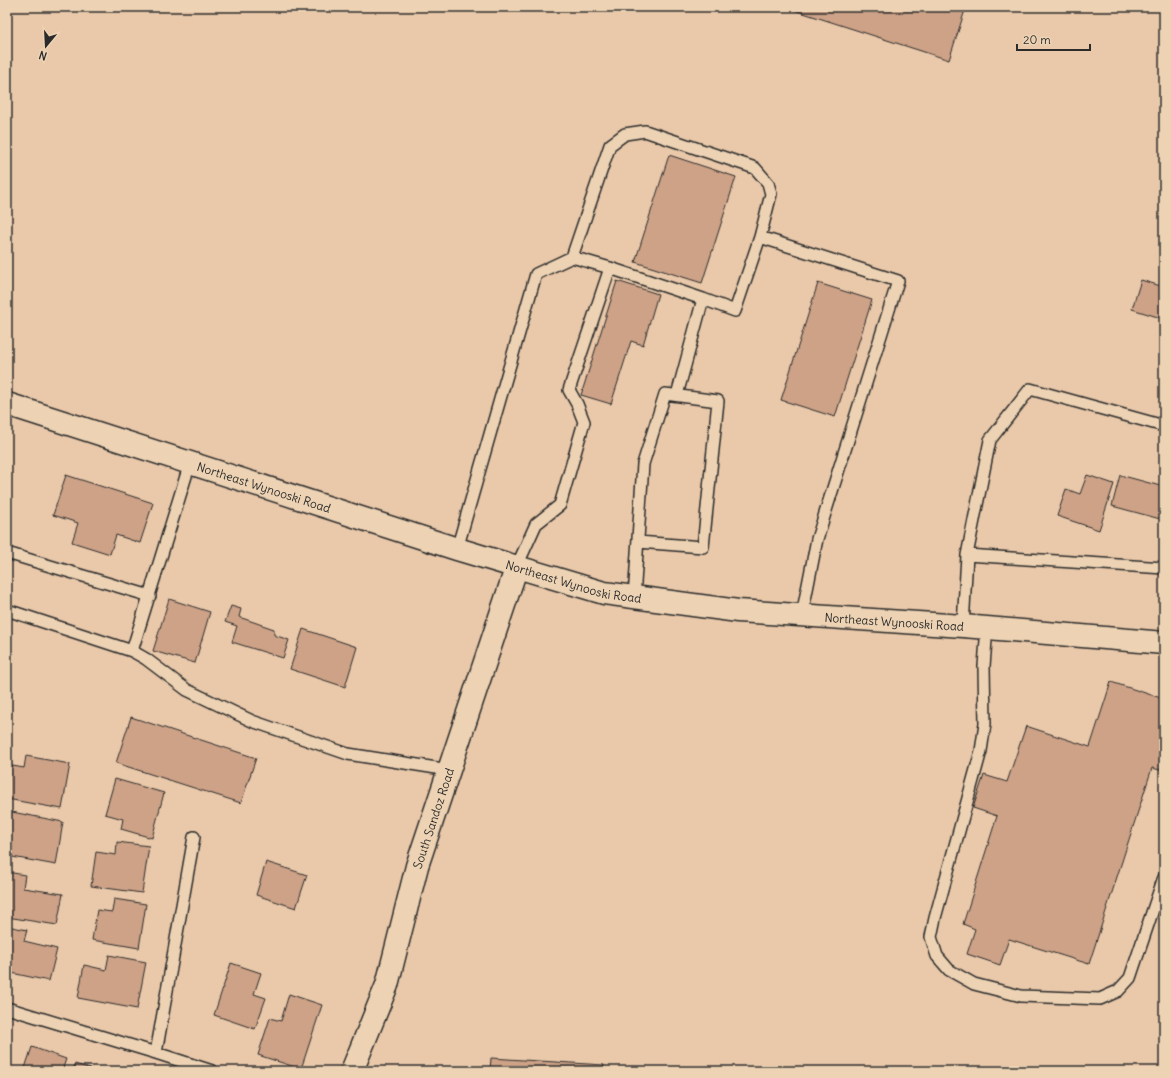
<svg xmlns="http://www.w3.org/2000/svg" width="1171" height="1078" font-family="Delius,sans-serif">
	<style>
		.building { fill: #cda287; stroke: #2b2b2b }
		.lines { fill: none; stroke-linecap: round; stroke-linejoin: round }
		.service-casing { stroke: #2b2b2b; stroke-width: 14 }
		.minor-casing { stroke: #2b2b2b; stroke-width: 25 }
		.secondary-casing { stroke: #2b2b2b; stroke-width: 25 }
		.service { stroke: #edd3b4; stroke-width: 11 }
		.minor { stroke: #edd3b4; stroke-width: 22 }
		.secondary { stroke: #edd3b4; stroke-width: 22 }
		.labels { text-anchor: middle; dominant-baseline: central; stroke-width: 3; stroke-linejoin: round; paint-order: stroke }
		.street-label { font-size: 12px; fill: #2b2b2b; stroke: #edd3b4 }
	</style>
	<rect width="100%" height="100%" fill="#eac9aa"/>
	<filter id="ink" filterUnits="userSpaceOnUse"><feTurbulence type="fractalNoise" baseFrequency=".025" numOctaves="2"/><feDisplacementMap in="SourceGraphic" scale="8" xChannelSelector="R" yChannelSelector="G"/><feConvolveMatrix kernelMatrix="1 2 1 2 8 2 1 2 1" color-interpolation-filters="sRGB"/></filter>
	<g filter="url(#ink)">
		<path class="building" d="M 795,7 L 966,7 L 949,60 L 794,10 Z
			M 669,155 L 736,177 L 702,283 L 635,262 Z
			M 1141,280 L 1164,287 L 1164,319 L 1132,309 Z
			M 617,281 L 658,294 L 643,345 L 631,341 L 611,404 L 581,395 Z
			M 818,283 L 872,300 L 835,417 L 781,400 Z
			M 66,475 L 153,503 L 140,543 L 116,535 L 110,554 L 72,542 L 78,523 L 53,515 Z
			M 1087,475 L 1114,484 L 1099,530 L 1057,516 L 1066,489 L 1080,494 Z
			M 1120,475 L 1164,487 L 1164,520 L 1112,506 Z
			M 169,599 L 210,612 L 195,663 L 153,651 Z
			M 231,606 L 241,609 L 239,617 L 274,629 L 274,635 L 289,640 L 283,658 L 232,642 L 237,626 L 225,622 Z
			M 303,629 L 357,647 L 345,687 L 290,669 Z
			M 1111,682 L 1164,699 L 1164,771 L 1152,768 L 1089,964 L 1009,939 L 1000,965 L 967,954 L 975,929 L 963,924 L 997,816 L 973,808 L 984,775 L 1007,782 L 1026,726 L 1090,747 Z
			M 131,717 L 256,758 L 241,803 L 116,763 Z
			M 26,756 L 70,764 L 62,809 L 7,799 L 7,765 L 24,768 Z
			M 115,779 L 164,793 L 152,838 L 121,829 L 123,819 L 105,814 Z
			M 7,811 L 63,822 L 56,865 L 7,856 Z
			M 117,842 L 149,846 L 142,893 L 91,886 L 96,852 L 116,855 Z
			M 266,862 L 307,875 L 296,908 L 256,895 Z
			M 7,872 L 25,875 L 23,888 L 63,894 L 57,925 L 7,917 Z
			M 114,899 L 146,904 L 139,948 L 92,940 L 97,910 L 112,912 Z
			M 7,926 L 27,930 L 24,941 L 57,949 L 49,981 L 7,972 Z
			M 109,955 L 146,962 L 137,1009 L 78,998 L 84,965 L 106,970 Z
			M 231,963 L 261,973 L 254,994 L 266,998 L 255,1029 L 214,1015 Z
			M 289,994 L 322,1005 L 301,1069 L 258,1055 L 270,1018 L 281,1021 Z
			M 32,1047 L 66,1059 L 62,1071 L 24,1071 Z
			M 491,1058 L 604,1065 L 603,1071 L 490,1071 Z
			M 75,1064 L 97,1071 L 73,1071 Z"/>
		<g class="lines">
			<g class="service-casing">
				<path id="service" d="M 703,299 L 610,268 L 572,257 L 610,145 L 625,134 L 645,131 L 755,168 L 768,183 L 771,194 L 760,237 L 898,281 L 817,539 L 802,615
					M 677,395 L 703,299 L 735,311 L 760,237
					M 457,549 L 536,274 L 572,257
					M 7,553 L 150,596
					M 967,555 L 1164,568
					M 517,566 L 536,524 L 560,505 L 584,422 L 577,404 L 569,390 L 610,268
					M 634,598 L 643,464 L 665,394 L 718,401 L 703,547 L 638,542
					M 7,610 L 132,651 L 190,463
					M 963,626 L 967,555 L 990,440 L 1030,389 L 1164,426
					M 987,627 L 984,666 L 985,724 L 981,751 L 935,918 L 931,937 L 937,956 L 949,970 L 974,984 L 1021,996 L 1100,999 L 1118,991 L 1130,978 L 1164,877
					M 132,651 L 146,659 L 187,690 L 252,721 L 348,754 L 449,770
					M 194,837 L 156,1053 L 212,1071
					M 7,1008 L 156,1053"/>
			</g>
			<g class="minor-casing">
				<g id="minor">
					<path id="s1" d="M 352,1071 L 387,985 L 417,866 L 517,566"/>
				</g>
			</g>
			<g class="secondary-casing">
				<g id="secondary">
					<path id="s2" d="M 7,404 L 457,549 L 604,593 L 738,611 L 963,626 L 1164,643"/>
				</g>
			</g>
			<use href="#service" class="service"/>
			<use href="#minor" class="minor"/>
			<use href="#secondary" class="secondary"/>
		</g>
	</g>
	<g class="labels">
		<g class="street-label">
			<text stroke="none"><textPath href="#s2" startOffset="270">Northeast Wynooski Road</textPath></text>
			<text stroke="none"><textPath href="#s2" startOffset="594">Northeast Wynooski Road</textPath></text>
			<text stroke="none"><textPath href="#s2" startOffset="918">Northeast Wynooski Road</textPath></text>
			<text stroke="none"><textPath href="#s1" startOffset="266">South Sandoz Road</textPath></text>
		</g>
	</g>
	<rect width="1171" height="1078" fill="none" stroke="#edd3b4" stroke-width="24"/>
	<rect x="12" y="12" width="1147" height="1054" fill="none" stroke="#2b2b2b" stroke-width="1.5" filter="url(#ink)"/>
	<g transform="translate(46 46) rotate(198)" stroke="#edd3b4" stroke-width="3" paint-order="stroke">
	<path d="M0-3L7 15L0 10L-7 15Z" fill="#2b2b2b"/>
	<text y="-6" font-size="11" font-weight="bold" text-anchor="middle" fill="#2b2b2b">N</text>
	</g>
	<path d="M1017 44v6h73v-6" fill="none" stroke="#2b2b2b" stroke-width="2"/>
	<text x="1023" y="44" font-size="12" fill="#2b2b2b" stroke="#edd3b4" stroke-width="3" paint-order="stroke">20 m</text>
</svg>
